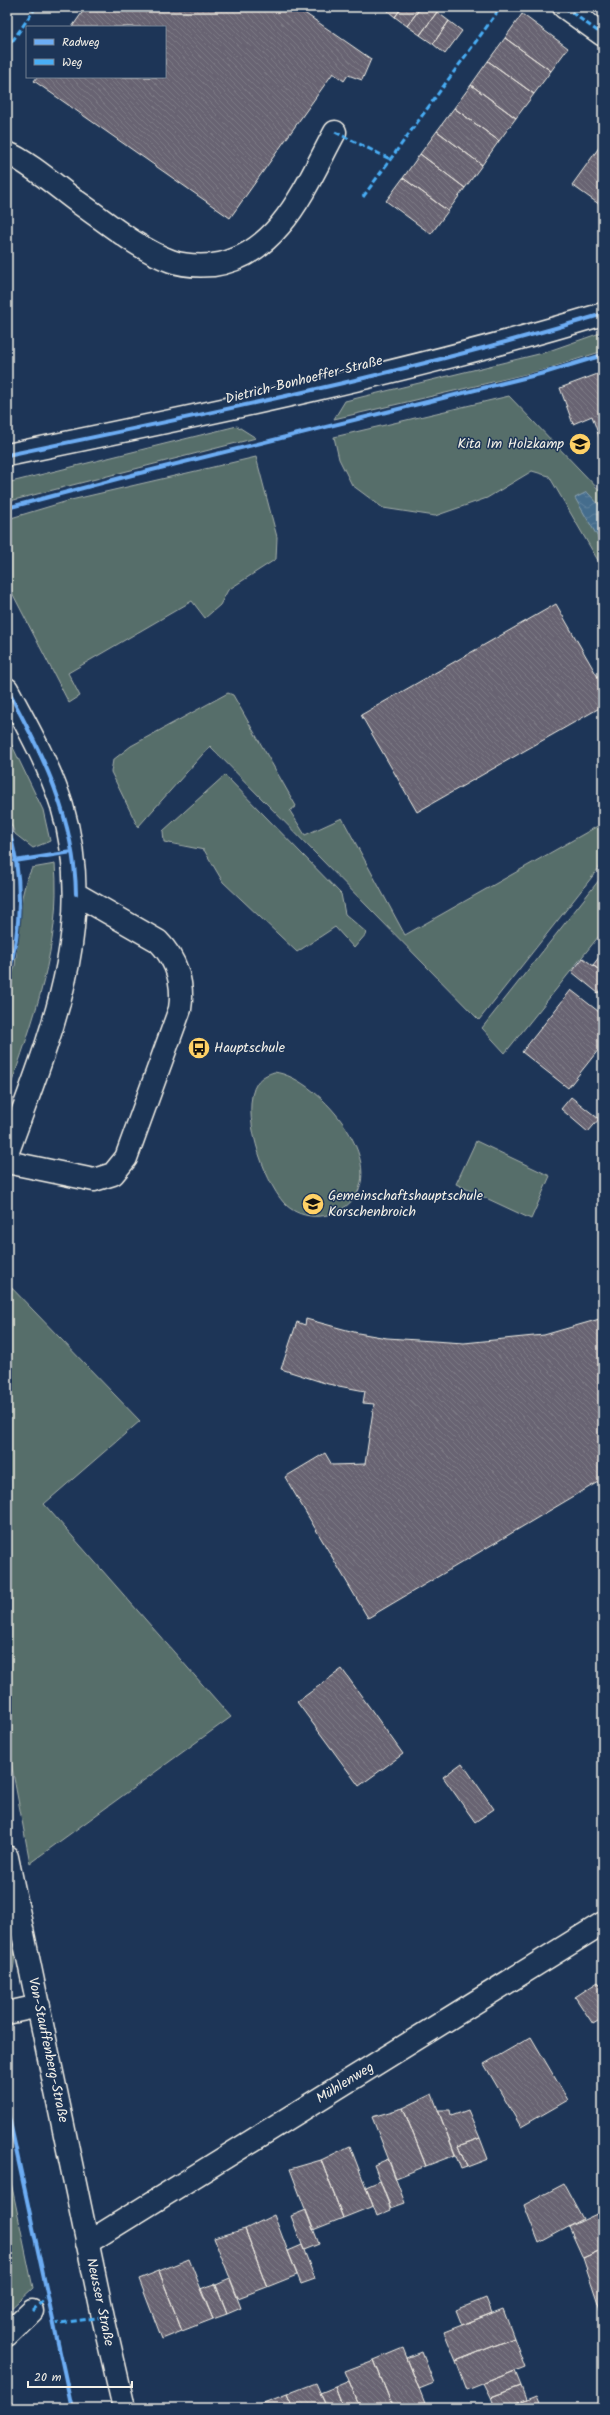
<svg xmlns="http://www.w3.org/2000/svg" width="610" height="2415" font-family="Kalam,sans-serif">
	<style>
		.green { fill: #576e6b; stroke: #a6b0aa }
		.water { fill: url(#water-waves); stroke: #8ba2b1 }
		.building { fill: url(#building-back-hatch); stroke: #f4f1e8 }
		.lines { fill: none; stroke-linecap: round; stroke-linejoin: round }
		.minor-casing { stroke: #f4f1e8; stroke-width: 25 }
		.minor { stroke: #1d3557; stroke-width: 22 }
		.quiet { stroke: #49aef6; stroke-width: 3; stroke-dasharray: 6 3; stroke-linecap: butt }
		.cycleway-casing { stroke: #1d3557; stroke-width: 6 }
		.cycleway { stroke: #6dadf4; stroke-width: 4 }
		.labels { text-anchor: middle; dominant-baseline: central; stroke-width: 3; stroke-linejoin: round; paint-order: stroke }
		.street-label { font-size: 14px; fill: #f4f1e8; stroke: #1d3557 }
		.poi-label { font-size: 14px; fill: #f4f1e8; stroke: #1d3557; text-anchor: start }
	</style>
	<defs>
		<pattern id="water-waves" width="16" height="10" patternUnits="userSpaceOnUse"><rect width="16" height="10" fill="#456d8d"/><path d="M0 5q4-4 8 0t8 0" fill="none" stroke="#60829d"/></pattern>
		<pattern id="building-back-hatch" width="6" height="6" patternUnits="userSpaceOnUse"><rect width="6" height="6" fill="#686472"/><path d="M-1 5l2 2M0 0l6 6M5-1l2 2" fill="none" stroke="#7e7b86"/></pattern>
	</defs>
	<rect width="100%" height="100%" fill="#1d3557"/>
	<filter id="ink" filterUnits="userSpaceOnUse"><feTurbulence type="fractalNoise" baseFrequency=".025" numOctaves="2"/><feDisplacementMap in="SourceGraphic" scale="8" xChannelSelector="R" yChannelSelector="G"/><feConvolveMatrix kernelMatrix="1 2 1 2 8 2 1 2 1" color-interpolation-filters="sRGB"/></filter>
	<g filter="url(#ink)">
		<path class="green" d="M 603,332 L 603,351 L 544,370 L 334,419 L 345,401 L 543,353 Z
			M 509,396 L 603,494 L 603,569 L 549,476 L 532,471 L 487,498 L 435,516 L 383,508 L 352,485 L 339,459 L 334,437 Z
			M 237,426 L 256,438 L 10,501 L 7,483 Z
			M 256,457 L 277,537 L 276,559 L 228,590 L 220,605 L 205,618 L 192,601 L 68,673 L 80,696 L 69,703 L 7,583 L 7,522 L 11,518 L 71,500 Z
			M 228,693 L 233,695 L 296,806 L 290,811 L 305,835 L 342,818 L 405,935 L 603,823 L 603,863 L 479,1020 L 210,746 L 138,827 L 111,772 L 113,760 L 131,746 Z
			M 7,735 L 43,810 L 50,841 L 33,848 L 15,834 L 7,814 Z
			M 225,775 L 341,894 L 345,914 L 367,933 L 354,948 L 335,927 L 297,952 L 223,882 L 204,850 L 164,842 L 163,831 Z
			M 55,864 C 62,944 33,1021 7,1096 L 7,990 L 15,966 L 22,897 L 26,881 L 32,868 Z
			M 603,875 L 603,931 L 505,1053 L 482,1028 Z
			M 274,1072 C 320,1077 399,1173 342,1209 C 324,1220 299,1219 284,1203 C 264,1181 239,1110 257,1083 C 261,1077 268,1074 274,1072 Z
			M 476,1141 L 550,1176 L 531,1219 L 456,1184 Z
			M 7,1283 L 140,1421 L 44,1504 L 231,1717 L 30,1863 L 7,1741 Z
			M 7,1918 C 13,1942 20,1962 7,1985 Z
			M 7,2163 L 33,2288 L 7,2312 Z"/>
		<path class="water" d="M 587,492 L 603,509 L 603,546 L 575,498 Z"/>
		<path class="building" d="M 86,7 L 296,7 L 371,59 L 362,80 L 348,75 L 344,81 L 333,73 L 230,218 L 34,81 L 37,77 L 165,77 L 165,27 L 72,27 Z
			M 383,7 L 402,7 L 395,17 Z
			M 402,7 L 421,7 L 407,26 L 395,17 Z
			M 421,7 L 429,7 L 437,12 L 420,35 L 407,26 Z
			M 437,12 L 449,21 L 433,44 L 420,35 Z
			M 522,14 L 568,48 L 551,71 L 505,38 Z
			M 449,21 L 462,31 L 445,54 L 433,44 Z
			M 505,38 L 551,71 L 534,94 L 488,61 Z
			M 488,61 L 534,94 L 516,118 L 471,85 Z
			M 471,85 L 516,118 L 499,141 L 454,108 Z
			M 454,108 L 499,141 L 482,165 L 437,131 Z
			M 437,131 L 482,165 L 465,188 L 420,154 Z
			M 603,142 L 603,207 L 572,185 Z
			M 420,154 L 465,188 L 448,211 L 403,178 Z
			M 403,178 L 448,211 L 431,234 L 386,201 Z
			M 603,372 L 603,448 L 592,416 L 573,424 L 560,388 Z
			M 556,604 L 603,686 L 603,706 L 417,812 L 361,715 Z
			M 603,952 L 603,973 L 593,965 Z
			M 583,958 L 603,973 L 603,987 L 598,993 L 572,972 Z
			M 571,990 L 603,1015 L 603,1044 L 568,1088 L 522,1052 Z
			M 571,1097 L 599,1119 L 588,1132 L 561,1109 Z
			M 603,1318 L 603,1479 L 368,1618 L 285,1477 L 325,1453 L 332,1465 L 365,1464 L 374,1404 L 363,1403 L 365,1391 L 328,1384 L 281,1369 L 297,1322 L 305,1325 L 306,1319 L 358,1333 L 387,1338 L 464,1343 L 544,1335 Z
			M 342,1669 L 403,1754 L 359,1786 L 297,1702 Z
			M 462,1763 L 494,1809 L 475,1822 L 443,1777 Z
			M 598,1982 L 603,1990 L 603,2018 L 593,2024 L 575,1997 Z
			M 531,2037 L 568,2100 L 521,2127 L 484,2064 Z
			M 432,2094 L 455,2155 L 426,2166 L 403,2108 Z
			M 403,2108 L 426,2166 L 396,2178 L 372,2117 Z
			M 438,2110 L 450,2110 L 451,2116 L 468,2110 L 480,2138 L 458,2146 L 467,2167 L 461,2169 Z
			M 480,2138 L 488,2159 L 467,2167 L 458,2146 Z
			M 350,2146 L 373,2206 L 343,2218 L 321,2160 Z
			M 388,2159 L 405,2203 L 391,2208 L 374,2165 Z
			M 321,2160 L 343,2218 L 313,2230 L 290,2169 Z
			M 380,2181 L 391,2210 L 377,2216 L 366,2187 Z
			M 564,2184 L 583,2219 L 539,2243 L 524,2205 Z
			M 306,2210 L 319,2244 L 304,2250 L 291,2216 Z
			M 603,2211 L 603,2249 L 583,2258 L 569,2227 Z
			M 274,2215 L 297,2275 L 267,2287 L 245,2229 Z
			M 245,2229 L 267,2287 L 238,2298 L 214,2238 Z
			M 302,2245 L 315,2279 L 301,2284 L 288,2251 Z
			M 603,2249 L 603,2318 L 583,2258 Z
			M 189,2259 L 213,2319 L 182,2331 L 159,2271 Z
			M 159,2271 L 182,2331 L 162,2339 L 139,2279 Z
			M 230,2279 L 241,2308 L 227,2314 L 216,2285 Z
			M 215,2284 L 227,2314 L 213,2319 L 200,2289 Z
			M 486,2298 L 492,2313 L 462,2325 L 456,2310 Z
			M 503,2309 L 514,2338 L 456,2361 L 444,2332 Z
			M 514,2338 L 525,2367 L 467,2390 L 456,2361 Z
			M 403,2348 L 426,2406 L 421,2408 L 393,2408 L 374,2360 Z
			M 422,2352 L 434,2383 L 419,2389 L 407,2358 Z
			M 374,2360 L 393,2408 L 360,2408 L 345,2371 Z
			M 515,2371 L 521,2386 L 491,2397 L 484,2383 Z
			M 349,2381 L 360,2408 L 343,2408 L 335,2387 Z
			M 316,2383 L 327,2408 L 293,2408 L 287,2394 Z
			M 521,2386 L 526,2400 L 506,2408 L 495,2408 L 491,2397 Z
			M 335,2387 L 343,2408 L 327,2408 L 320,2393 Z
			M 287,2394 L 293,2408 L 259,2408 L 258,2405 Z
			M 536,2396 L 541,2408 L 506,2408 Z"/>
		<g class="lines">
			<g class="minor-casing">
				<path id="minor" d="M 564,7 L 603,35
					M 7,153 C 26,160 61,190 79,203 C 108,223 138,249 171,261 C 184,266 199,266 213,265 C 280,256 307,183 335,132
					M 7,455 C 207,414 408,373 603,314
					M 7,689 C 27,726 49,765 62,806 C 99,929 48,1040 7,1154
					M 7,1162 L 94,1180 L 113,1174 L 126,1158 L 180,1009 C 184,983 176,959 158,941 L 76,894
					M 7,1857 L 103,2317 L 124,2408
					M 7,2013 L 39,2006
					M 87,2243 L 603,1923
					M 7,2335 L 32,2311"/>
			</g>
			<use href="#minor" class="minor"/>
			<path class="quiet" d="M 564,7 L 603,35
				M 7,49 L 36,7
				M 335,132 L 390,159
				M 363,197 L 501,7
				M 32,2311 L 47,2297
				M 53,2324 L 103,2317"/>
			<g class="cycleway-casing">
				<path id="cycleway" d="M 7,455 C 207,414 408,373 603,314
					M 7,508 L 132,475 L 544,373 L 603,355
					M 7,689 C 42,753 75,819 76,894
					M 7,825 C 24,875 22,929 7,978
					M 15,861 L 72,852
					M 7,2108 L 72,2408"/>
			</g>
			<use href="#cycleway" class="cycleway"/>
		</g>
	</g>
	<defs>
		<g id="school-disc" transform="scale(1.15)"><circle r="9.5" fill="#ffd166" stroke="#1d3557"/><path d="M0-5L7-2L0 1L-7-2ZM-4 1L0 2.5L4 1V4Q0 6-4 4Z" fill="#111"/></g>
		<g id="bus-disc" transform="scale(1.15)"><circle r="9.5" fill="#ffd166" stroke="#1d3557"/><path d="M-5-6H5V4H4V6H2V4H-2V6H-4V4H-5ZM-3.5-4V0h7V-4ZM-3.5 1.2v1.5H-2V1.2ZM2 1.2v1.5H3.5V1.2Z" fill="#111"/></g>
	</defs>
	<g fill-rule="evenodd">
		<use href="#school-disc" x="580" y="444"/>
		<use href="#bus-disc" x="199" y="1048"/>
		<use href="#school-disc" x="313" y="1204"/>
	</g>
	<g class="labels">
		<g class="street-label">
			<text transform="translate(304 380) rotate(-14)">Dietrich-Bonhoeffer-Straße</text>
			<text transform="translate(48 2050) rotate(78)">Von-Stauffenberg-Straße</text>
			<text transform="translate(345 2083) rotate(-32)">Mühlenweg</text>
			<text transform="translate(100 2302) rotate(78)">Neusser Straße</text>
		</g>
		<g class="poi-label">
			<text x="564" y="444" text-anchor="end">Kita Im Holzkamp</text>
			<text x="214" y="1048">Hauptschule</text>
			<text x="328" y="1196">Gemeinschaftshauptschule<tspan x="328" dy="16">Korschenbroich</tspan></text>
		</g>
	</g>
	<rect width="610" height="2415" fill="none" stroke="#1d3557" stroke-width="24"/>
	<rect x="12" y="12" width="586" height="2391" fill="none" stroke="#f4f1e8" stroke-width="1.5" filter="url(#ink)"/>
	<rect x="26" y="26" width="140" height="52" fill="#1d3557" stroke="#738091"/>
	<rect x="34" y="39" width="20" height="6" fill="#6dadf4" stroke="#738091"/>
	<text x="62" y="46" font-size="12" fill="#f4f1e8">Radweg</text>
	<rect x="34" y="59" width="20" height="6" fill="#49aef6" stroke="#738091"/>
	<text x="62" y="66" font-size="12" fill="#f4f1e8">Weg</text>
	<path d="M28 2381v6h104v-6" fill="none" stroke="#f4f1e8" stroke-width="2"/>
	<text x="34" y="2381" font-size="12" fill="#f4f1e8" stroke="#1d3557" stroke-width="3" paint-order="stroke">20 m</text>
</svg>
